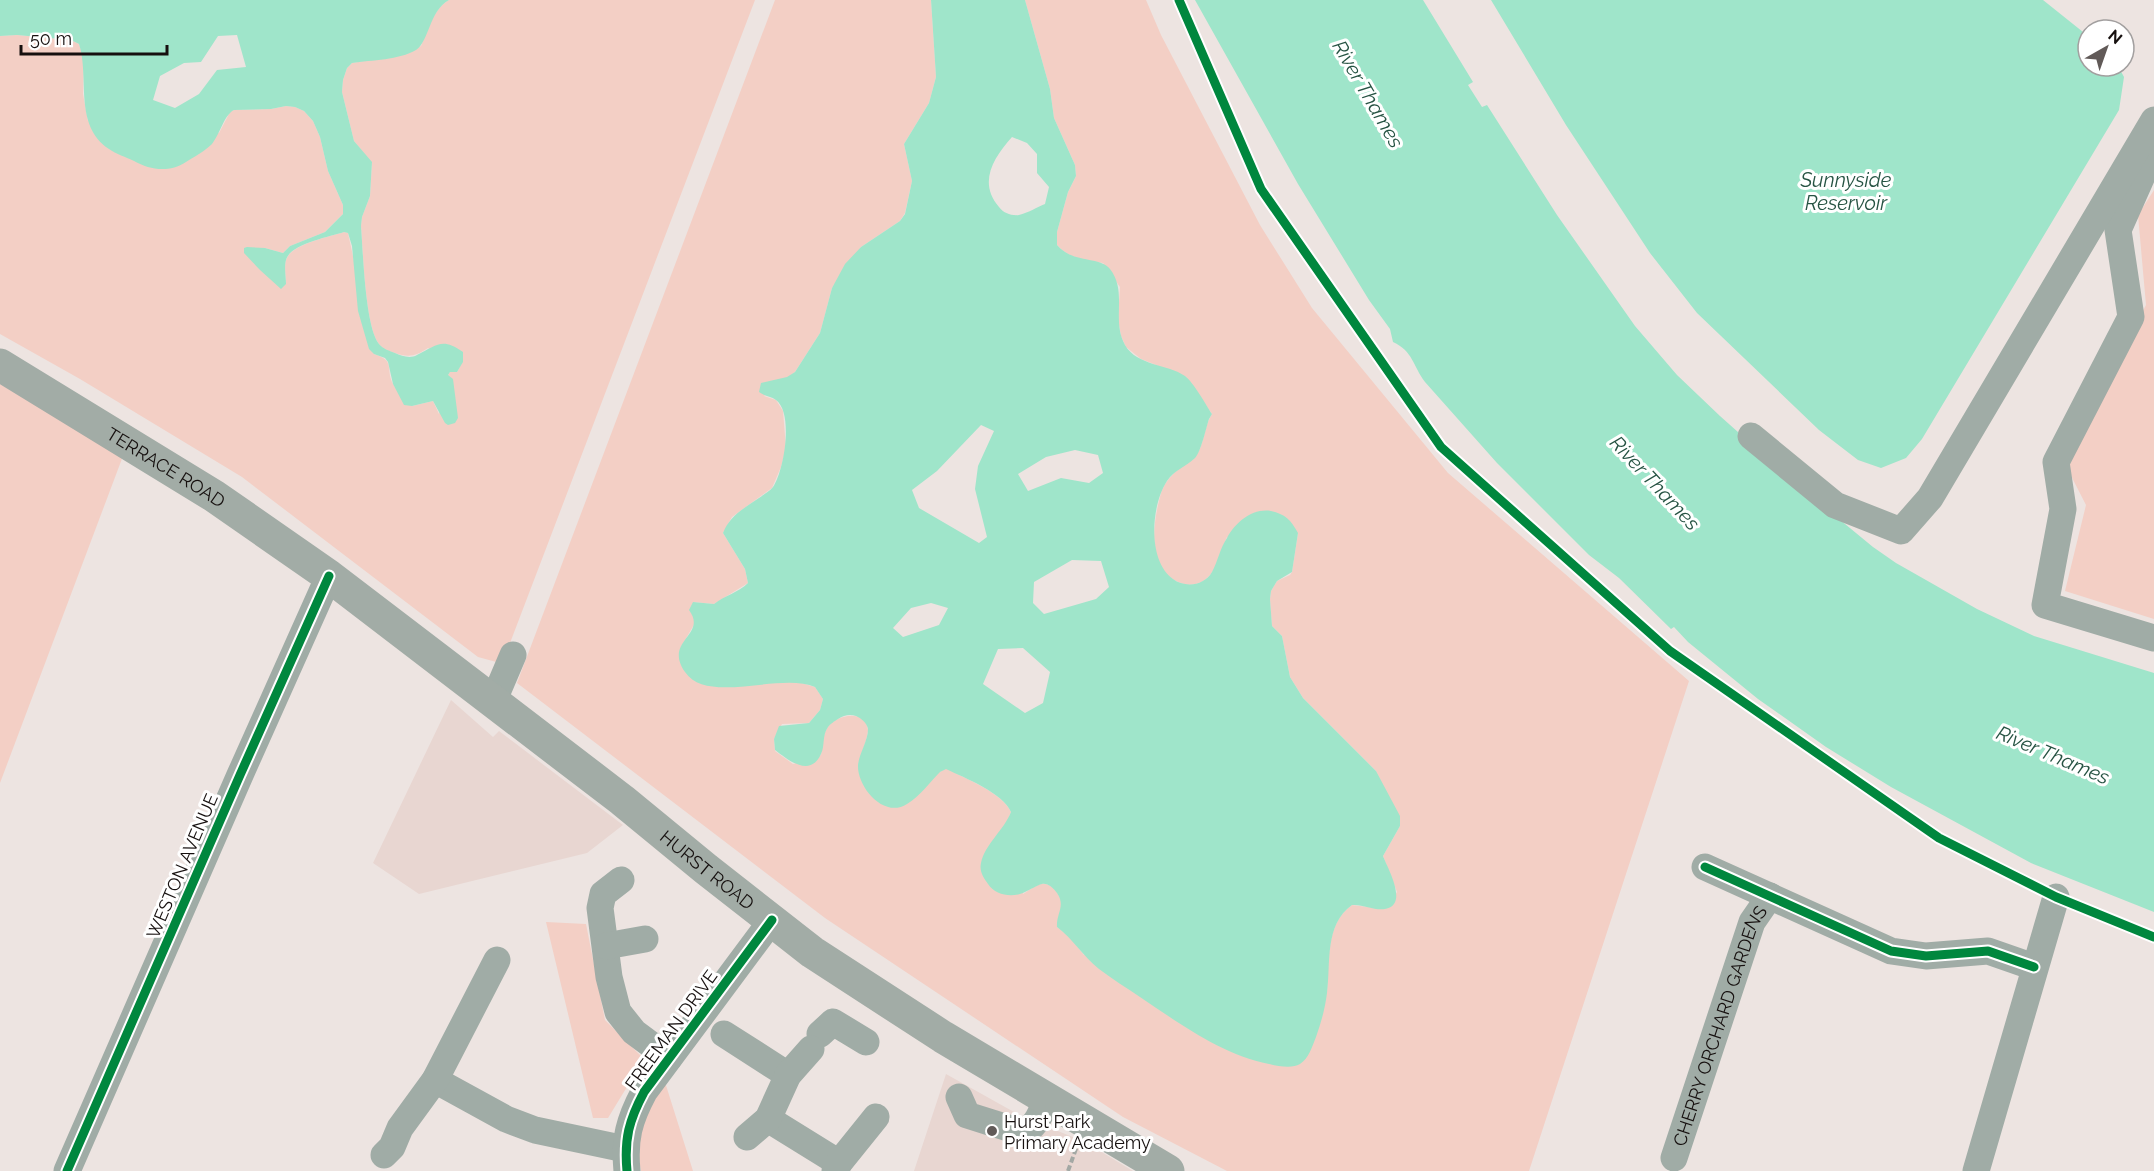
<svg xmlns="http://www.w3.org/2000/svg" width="2154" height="1171" font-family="Raleway,sans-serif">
  <rect width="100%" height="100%" fill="#ede4e1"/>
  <path fill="#e8d6d1" d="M451,700l42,37 6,-6 124,94 -36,28 -168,41 -46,-31z
    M946,1074l75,42 64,26 48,29h-219z"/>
  <path fill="#f3cfc5" d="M449,0h306l-245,643 -10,20 -22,-6 -236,-180 -162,-98 -80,-45v-298l17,-1 54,5 8,4 5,14 -1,36 5,27 131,12 11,-21 4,-2 37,-1 15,-3 9,1 9,4 9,10 7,16 8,34 15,34v9l-18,18 -35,14 -7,7 -18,-5 21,36c0,-7 -2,-17 0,-24 5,-16 43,-23 58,-28l4,1 26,121c22,7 11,14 19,30 4,7 13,15 19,22l21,-5 6,13 9,-39 2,-3h7l6,-11 -35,-13c-12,8 -19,10 -33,5 -6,-2 -13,-4 -16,-9 -14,-17 -16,-94 -18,-118l1,-9 8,-21 2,-33 -18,-22 -12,-49 1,-12 4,-12 5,-5 47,-8 22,-9c7,-16 12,-37 28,-46z
    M775,0h156l5,77 -7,26 -25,41 8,37 -7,32 -5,8 -39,26 -29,41 -12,45 -25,39 -31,24 12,4 7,11 3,37 -5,19 -9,21 -40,29 -9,16 22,36 3,14 -34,21 -21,-2 2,21 -14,24 134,40 8,12 -3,11 -11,13 -27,1 -8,15 1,12 18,13 28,-9c1,-8 2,-20 6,-27 8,-13 39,-20 41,2 0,8 -8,27 -10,36l82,6 6,-4c19,11 56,24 65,44l-3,8 15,74c5,-3 13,-9 18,-10 12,-2 22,14 21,24 -1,7 -5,11 -5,19l13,10 14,18 243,38c2,-30 -2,-69 25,-88l32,4 13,-17 -14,-36 17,-30 -24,-55 -73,-73 -13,-21 -8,-41 -10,-10 -2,-27 1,-8 6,-10 13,-6 2,-3 6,-39 -71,4c-5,11 -9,29 -17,38 -8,9 -18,12 -29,8 -36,-13 -28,-61 -20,-90 4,-12 13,-21 23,-28 3,-2 9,-5 11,-8 9,-10 9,-31 17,-43l-26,-37 -45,-18 -15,-12 -5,-11 -3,-17 2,-32 -17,-24c-17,-3 -34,-4 -46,-18v-13l11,-40 8,-16 -1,-11 -21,-47 -4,-29 -25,-89h121l15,35 99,190 52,83 136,165 241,208 -160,490h-302l-104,-54 -298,-199 -308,-235z
    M2154,190v429l-89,-28 21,-86 -22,-43 82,-157 -8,-90z
    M0,384l123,72 -123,327z
    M546,922l40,2 19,96 39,39 -36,59h-15z
    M664,1079l29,92h-52l-4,-21 9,-46z"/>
  <path fill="#9fe5ca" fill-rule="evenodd" d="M0,0h449c-20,11 -20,42 -33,50 -17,10 -44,10 -64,13l-5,5 -4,12 -1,12 12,49 18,21 -2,34 -8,21 -1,9c2,24 4,101 18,118 4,5 11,7 16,9 7,3 15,6 22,2 20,-10 25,-18 46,-3v10l-6,10h-7l-2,3 5,4 5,39 -3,5 -7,2 -3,-2 -12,-22 -21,5 -8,-1 -11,-21 -5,-22 -3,-4 -11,-4 -5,-5 -11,-38 -6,-65 -4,-13 -4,-1c-15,5 -54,12 -58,28 -2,7 0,17 0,24l-5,5 -21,-19 -16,-17v-5l3,-1 18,1 18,5 7,-7 35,-14 18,-18v-9l-15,-34 -8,-34 -7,-16 -9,-10 -9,-4 -9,-1 -15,3 -37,1c-10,5 -14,24 -22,34 -7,7 -18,13 -26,18 -17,11 -36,8 -52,-1 -8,-4 -18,-7 -25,-12 -36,-24 -19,-71 -30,-105l-8,-4 -54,-5 -17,1zM237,35l9,32 -29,3 -18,24 -24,14 -22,-8 7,-24 24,-13 17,-1 17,-26z
    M931,0h94l25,89 4,29 21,47 1,11 -8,16 -11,40v13c16,19 43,11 53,24 18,23 1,51 15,76 12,21 43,19 60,31 9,7 21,29 27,38l-3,5c-3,9 -8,33 -14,39 -9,9 -21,12 -28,23 -16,24 -20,80 6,98 12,9 31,7 39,-7 6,-11 8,-24 15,-34 8,-15 25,-30 44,-27 14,3 20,9 27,22l-6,39 -15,9 -6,10 -1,8 2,27 10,10 8,41 13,21 73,73 24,45v10l-17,30c5,13 26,49 2,53 -10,2 -22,-5 -33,-4 -28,20 -21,58 -25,88 -2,16 -6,30 -11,44 -4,10 -7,21 -16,27 -8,5 -22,2 -31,0 -47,-9 -90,-41 -129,-67 -13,-9 -28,-18 -41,-28 -16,-13 -26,-30 -42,-42 -1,-13 9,-21 0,-34 -4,-5 -9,-10 -15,-9 -5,1 -12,6 -17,8 -12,6 -29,4 -37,-8 -4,-6 -9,-12 -7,-21 4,-19 23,-33 30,-51 -8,-19 -46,-34 -65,-43l-6,3c-10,10 -21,25 -33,32 -23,15 -50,-17 -49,-39 1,-11 10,-24 10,-36 -1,-6 -7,-11 -12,-13 -6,-2 -12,-1 -18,3 -3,2 -8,5 -10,8 -6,8 -3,19 -7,27 -11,24 -33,6 -46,-4l-1,-11 5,-13 30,-3 11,-13 3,-11 -8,-12c-35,-15 -108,18 -130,-15 -22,-32 23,-36 4,-62l4,-8 21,2c10,-8 25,-12 34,-21l-3,-14 -22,-36c7,-18 23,-26 39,-37 3,-3 8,-5 11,-9 11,-16 21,-74 3,-87 -5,-4 -12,-4 -17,-8l2,-9 26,-6 8,-5 25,-39 12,-45 13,-24 16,-17 39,-26 5,-7 7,-33 -8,-37 25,-41 7,-26zM1012,137l15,6 10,11v19l12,14 -4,17c-8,3 -17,9 -26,11 -7,1 -16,-2 -20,-8 -21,-24 -6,-49 13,-70zM981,425l13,6 -16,35 -3,23 12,48 -8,6 -60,-35 -7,-18 25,-19zM1075,450l23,5 5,18 -14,10 -28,-5 -33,13 -10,-17 28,-17zM1072,560l29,1 8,26 -13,12 -52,15 -11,-11 1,-21zM931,603l17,5 -9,17 -36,12 -10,-9 18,-20zM1023,648l27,24 -7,31 -18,10 -42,-29 15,-35z
    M1195,0h228l50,82 -5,3 14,22 5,-2 70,110 78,111 42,49 43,41 74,66 79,65 23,16 81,46 57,27 120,37v239l-123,-49 -140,-76 -65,-40 -68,-48 -70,-57 -14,-15 -3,2 -52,-51 -30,-23 -92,-92 -72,-81c-12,-16 -12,-31 -32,-40l-3,-13 -21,-29 -71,-116z
    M1491,0h552l45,36v30h30l6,11 -5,33 -197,329 -16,19 -25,10 -23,-8 -39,-30 -122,-117 -47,-60 -84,-128z"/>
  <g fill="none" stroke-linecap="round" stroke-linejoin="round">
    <path stroke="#a3a8a4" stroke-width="4" stroke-dasharray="6 3" stroke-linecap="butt" d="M1068,1171l9,-25"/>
    <g stroke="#a0aca6" stroke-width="27">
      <path d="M2154,149l-36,81 13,87 -75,145 7,47 -18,96 109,33"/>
      <path d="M1751,436l84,69 66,26 29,-33 224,-378"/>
      <path d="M493,702l20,-47"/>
      <path d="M1705,867l186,84 35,5 62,-5 46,16"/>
      <path d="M621,880l-18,14 -3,14 9,69 9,35 16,20 35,26"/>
      <path d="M606,946l39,-7"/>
      <path d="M724,1034l64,41"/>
      <path d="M820,1034l13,-12 33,20"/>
      <path d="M435,1080l71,39 29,11 90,19"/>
      <path d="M959,1097l8,18 57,18c13,-9 18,-19 21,-35"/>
      <path d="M768,1119l71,44"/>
      <path d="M747,1137l21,-18 20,-44 23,-26"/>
      <path d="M384,1155l8,-8 8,-19 35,-48 62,-120"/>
      <path id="s1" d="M1674,1158l78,-236 18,-26"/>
      <path d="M67,1171l173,-396 89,-199"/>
      <path d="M627,1171c-3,-32 2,-51 17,-79l128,-172"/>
      <path d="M835,1171l4,-8 37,-46"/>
      <path d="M1976,1171l80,-274"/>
    </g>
    <path stroke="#a2aca6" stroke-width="33" id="s2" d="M0,365l214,131 115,80 293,224 84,69 106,83 131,85 225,134"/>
    <g stroke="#fff" stroke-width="13">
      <path id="cycleway" d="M1179,0l82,189 180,258 229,204 269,187 117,59 98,40
        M1705,867l186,84 35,5 62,-5 46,16
        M67,1171l173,-396 89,-199
        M627,1171c-3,-32 2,-51 17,-79l128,-172"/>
    </g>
    <use href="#cycleway" stroke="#00873e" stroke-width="9"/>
  </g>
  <circle fill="#615a58" stroke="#fff" stroke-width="2" cx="992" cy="1131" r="6"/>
  <g text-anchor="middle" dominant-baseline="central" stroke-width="6" stroke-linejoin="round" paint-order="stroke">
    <g font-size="18" fill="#16100f" stroke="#fff">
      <text stroke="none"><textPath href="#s2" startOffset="195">TERRACE ROAD</textPath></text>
      <text transform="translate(182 866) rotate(-67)">WESTON AVENUE</text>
      <text stroke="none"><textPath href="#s2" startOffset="870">HURST ROAD</textPath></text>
      <text stroke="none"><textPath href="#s1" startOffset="140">CHERRY ORCHARD GARDENS</textPath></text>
      <text transform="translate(671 1030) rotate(-54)">FREEMAN DRIVE</text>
    </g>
    <g font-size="18" fill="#16100f" stroke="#fff" text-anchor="start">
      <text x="1004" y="1121">Hurst Park<tspan x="1004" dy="21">Primary Academy</tspan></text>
    </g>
    <g font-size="20" font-style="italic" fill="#265343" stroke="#fff">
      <text transform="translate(1368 94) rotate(60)">River Thames</text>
      <text x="1846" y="180">Sunnyside<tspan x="1846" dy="23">Reservoir</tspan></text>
      <text transform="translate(1655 483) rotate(47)">River Thames</text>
      <text transform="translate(2053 755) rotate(23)">River Thames</text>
    </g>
  </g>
  <g transform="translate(2106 48) rotate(40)"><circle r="28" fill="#ffffff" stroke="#a29f9f" stroke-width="1.5"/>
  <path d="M0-4.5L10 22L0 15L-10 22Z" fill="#615a58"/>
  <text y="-9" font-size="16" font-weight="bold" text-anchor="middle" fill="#16100f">N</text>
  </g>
  <path d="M21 45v9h146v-9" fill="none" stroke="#16100f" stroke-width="3"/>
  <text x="30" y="45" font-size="18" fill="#16100f" stroke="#ffffff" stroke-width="4.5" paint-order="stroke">50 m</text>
</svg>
